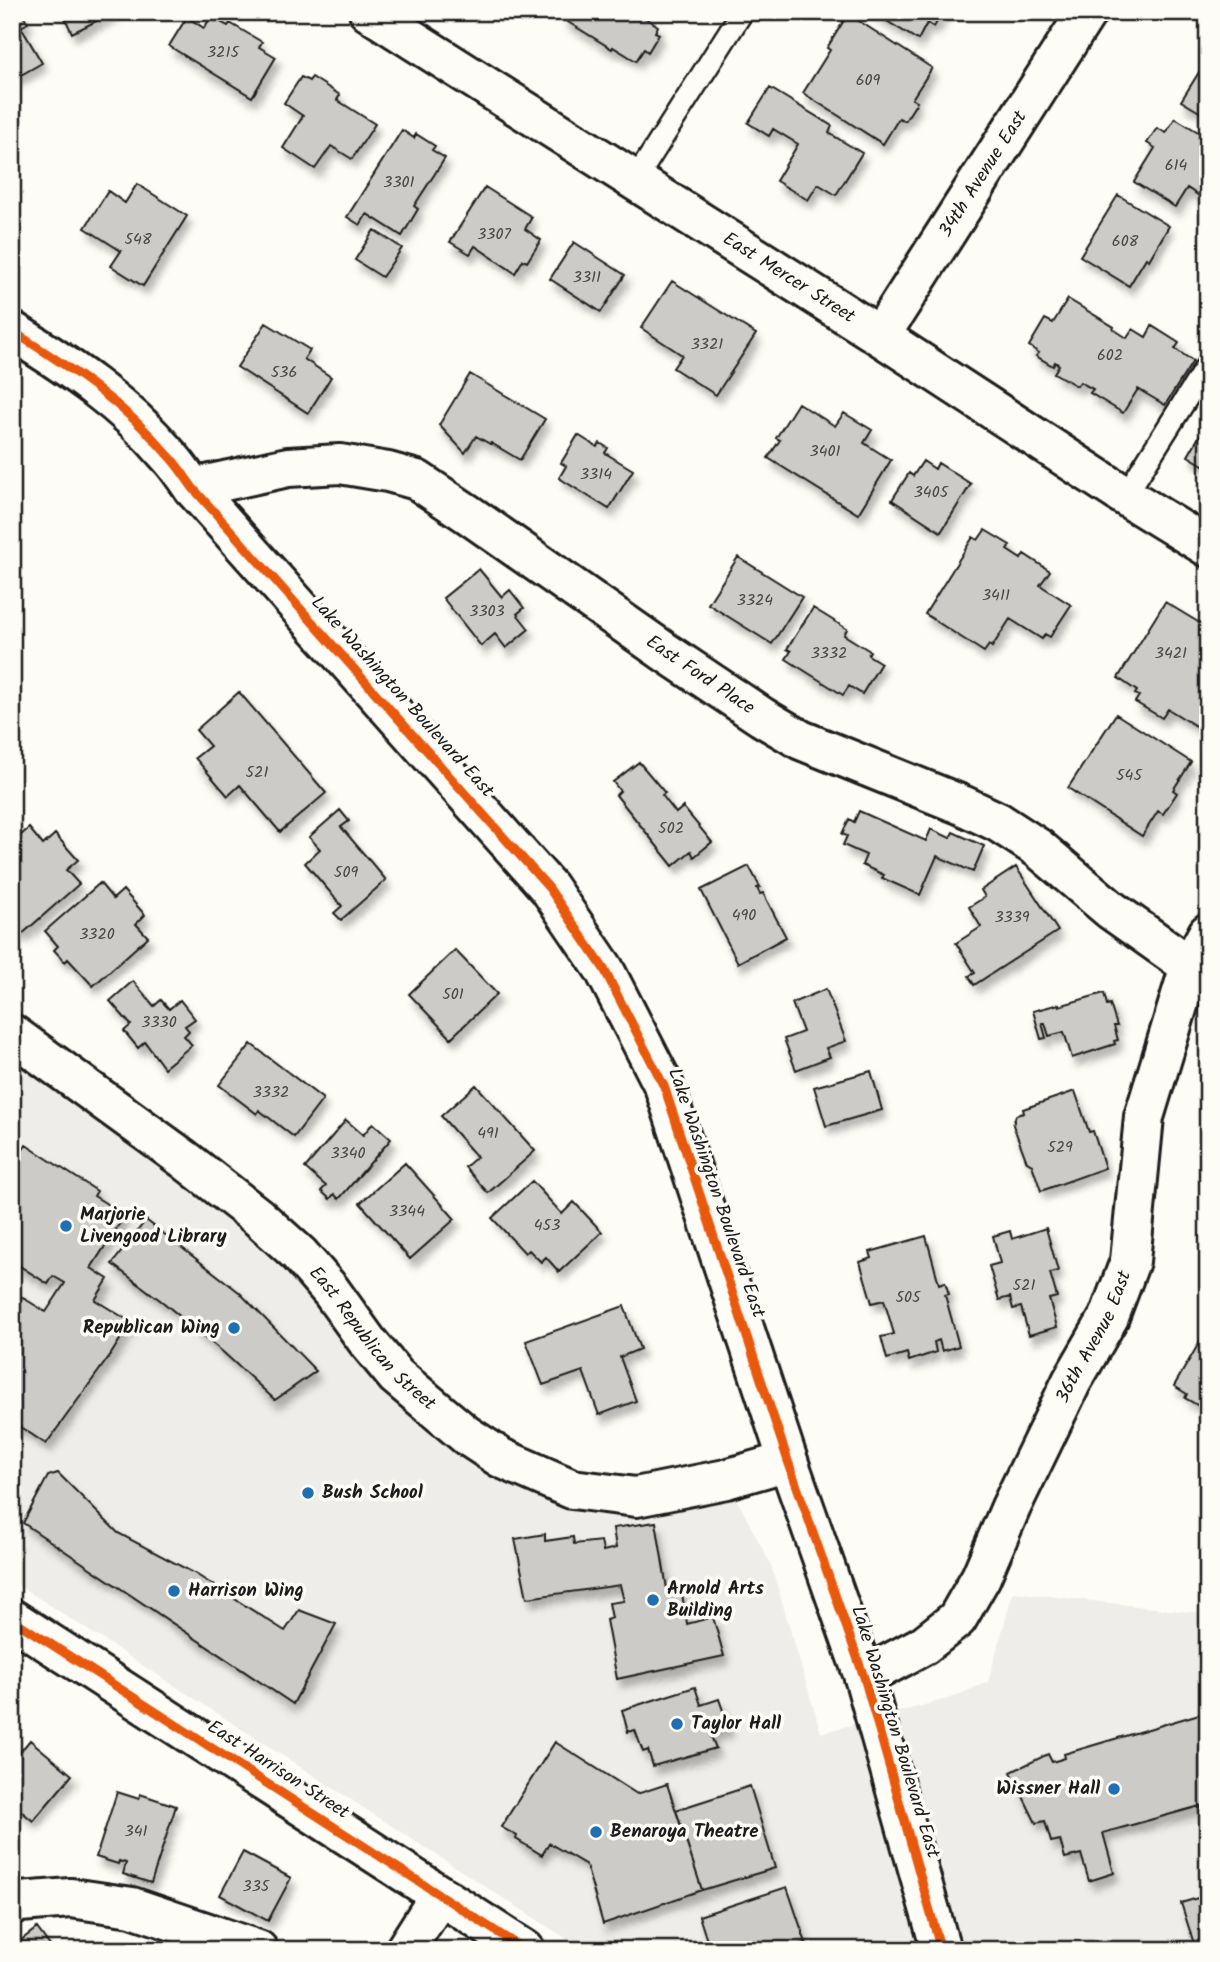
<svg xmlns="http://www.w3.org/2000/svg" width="1220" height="1962" font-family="Kalam,sans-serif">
  <defs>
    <filter id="shadow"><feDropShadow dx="4.5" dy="8" stdDeviation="3.5" flood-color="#0004"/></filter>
  </defs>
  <rect width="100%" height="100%" fill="#fdfcf7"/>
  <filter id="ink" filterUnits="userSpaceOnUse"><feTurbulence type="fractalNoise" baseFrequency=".0143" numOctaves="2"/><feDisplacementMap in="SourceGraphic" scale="14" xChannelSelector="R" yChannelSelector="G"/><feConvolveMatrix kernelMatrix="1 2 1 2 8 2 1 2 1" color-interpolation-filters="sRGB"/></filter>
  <g filter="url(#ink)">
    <path fill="#eeede9" d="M12,1034l172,125 183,182 205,148 154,-10 45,86 50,168 130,-35 37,-16 25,-90 176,20 19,1v337h-624l-572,-369z"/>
    <path fill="#cccbc8" stroke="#1c1c1c" stroke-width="2" filter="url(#shadow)" d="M12,12h9l7,11 -7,4 21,36 -30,17z
      M62,12h53l-43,21z
      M563,12h73l22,14 -3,6 4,2 -11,18 -4,-3 -8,12 -23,-14 -1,2 -49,-30 3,-5z
      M872,12h71l-9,15 -7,-4 -9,17z
      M848,14l84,54 -20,31 5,3 -12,19 -6,-3 -16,26 -80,-51 27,-43 -3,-2z
      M187,17l17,11 7,-11 17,9 2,-3 32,19 -3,5 17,10 -24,40 -83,-51z
      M1208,58v59l-27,-16z
      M301,77l8,4 3,-4 28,18 -3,5 38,24 -23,35 -21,-13 -16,23 -32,-21 20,-32 -19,-13z
      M770,88l62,38 -3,7 33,20 -26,42 -18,-11 -10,16 -32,-19 22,-37 -25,-15 -4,7 -21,-13z
      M1175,118l33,20v56l-4,5 -17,-11 -12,19 -41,-25 21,-34 -8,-5 10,-15 9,5z
      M402,130l12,8 2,-4 19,12 -3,4 13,8 -31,48 4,3 -16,27 -35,-22 -7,11 -13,-8z
      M137,184l50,32 -44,70 -32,-20 10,-15 -36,-23 23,-37 17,12z
      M485,187l47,30 -7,12 16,11 -14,22 -4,-2 -8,13 -40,-27 -5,8 -20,-12z
      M1118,195l51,31 -20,34 -3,-2 -17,28 -49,-30z
      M374,230l28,18 -20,29 -27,-17z
      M574,242l51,33 -24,37 -51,-33z
      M672,281l84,53 -40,61 -43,-27 9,-13 -41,-27z
      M1068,299l46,28 -1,2 14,9 6,-9 13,8 6,-11 27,17 -4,6 18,12 -28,44 -27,-16 -15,24 -33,-20 3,-4 -13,-7 -3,4 -23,-13 5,-8 -4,-3 -2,4 -17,-10 3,-3 -10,-7 16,-27 8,4z
      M266,323l44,27 -6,9 27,18 -23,36 -71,-46z
      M470,374l75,45 -25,41 -29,-17 -1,1 -14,-8 -11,17 -26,-28z
      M798,403l37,23 9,-13 28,17 -8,13 27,17 -33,54 -90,-56 12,-18 -4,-2z
      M578,435l19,12 3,-4 8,5 -3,5 28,17 -24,39 -50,-31 7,-12 -5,-3z
      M1200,435l8,5v28l-20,-12z
      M923,461l12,8 3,-6 33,21 -30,48 -49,-32 17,-27 4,3z
      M985,530l25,15 -3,5 14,9 3,-5 26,17 -10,14 31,20 -21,32 -5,-3 -3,5 -32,-20 -18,28 -3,-2 -5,7 -59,-38 48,-77 5,3z
      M738,557l64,40 -30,47 -64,-40z
      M479,569l23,28 8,-7 14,18 -7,6 12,15 -23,19 -11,-14 -14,12 -38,-48z
      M1165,602l43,26v86l-9,14 -31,-19 -6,9 -27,-16 4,-6 -4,-2 2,-3 -19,-13z
      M813,608l34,21 -3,6 26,16 -2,4 13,8 -19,31 -13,-8 -6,9 -57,-36 5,-8 -4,-2z
      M239,692l87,101 -46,39 -40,-47 -12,11 -33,-38 15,-12 -14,-16z
      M1116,714l75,48 -18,28 4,3 -14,21 -5,-3 -16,25 -74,-48z
      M639,762l26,31 -3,2 14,18 7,-6 29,35 -18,15 -3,-6 -18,15 -57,-71 4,-4 -7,-9z
      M340,810l9,11 -8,6 45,53 -45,40 -7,-7 8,-7 -37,-43 15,-14 -11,-12z
      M859,811l67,30 5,-12 19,9 3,-6 31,14 -11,26 -36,-16 -17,39 -38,-17 2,-3 -22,-10 4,-10 -23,-10 4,-9 -5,-2 7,-15 5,3z
      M29,828l14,17 12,-11 23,26 -12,10 13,14 -58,51 -9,-10v-82z
      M749,866l11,21 -3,1 3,6 3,-1 23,44 -48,26 -37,-73z
      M1016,867l42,64 -84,54 -5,-9 6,-3 -19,-30 25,-16 -12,-20 16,-10 -4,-7z
      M100,883l13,16 10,-9 22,25 -9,9 12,13 -55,49 -25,-27 -3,3 -11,-12 4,-4 -13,-15z
      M455,950l42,44 -46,44 -42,-44z
      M133,981l21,25 7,-6 8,9 11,-9 15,19 -10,7 4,5 -5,5 8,9 -28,23 -19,-26 -7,6 -14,-17 7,-6 -21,-24z
      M826,989l20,52 -20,7 4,9 -34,13 -12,-31 19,-7 -11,-29z
      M1104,993l3,12 3,-1 7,22h-3l4,14 -4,1 1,3 -43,14 -8,-26 -15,4 -4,-13h-3l4,15 -5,1 -8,-28 26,-7v2z
      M251,1044l72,55 -29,38 -35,-27 -2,4 -38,-29z
      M871,1071l11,39 -56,16 -12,-39z
      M476,1085l59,66 -47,42 -23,-26 12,-10 -36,-41z
      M1075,1091l14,41 4,-1 12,37 -64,23 -9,-26 -5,-3 -14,-37 3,-10 8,-2 -1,-4z
      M346,1120l17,15 10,-12 18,16 -52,60 -5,-5 -4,5 -9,-8 5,-5 -21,-18z
      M26,1145l71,46 -3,5 31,19 -34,53 17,11 -13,21 36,22 -20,32 -65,90 -30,-20 -4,6v-139l34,21 19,-29 -12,-7 -5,8 -36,-23v-115l10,5z
      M405,1163l50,56 -45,40 -50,-56z
      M532,1181l30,33 12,-12 28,30 -43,40 -13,-15 -5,5 -12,-12 -4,3 -33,-35z
      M146,1220l93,72 77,79 -41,29 -51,-47 -60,-50 -52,-39z
      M1046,1228l12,43 -8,2 7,24 -8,2 8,28 -28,8 -8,-28 -8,2 -3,-12 -11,3 -10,-34 11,-3 -7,-27 17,-5 2,8z
      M926,1236l13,48 6,-2 4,12 -4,1 14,51 -17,5 -3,-11 -5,2 2,10 -27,9 -2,-8 -20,6 -6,-22 13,-3 -10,-34 -12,3 -12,-41 12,-4 -2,-6z
      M624,1306l16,43 -20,8 16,44 -37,14 -16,-44 -40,14 -17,-44z
      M1202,1338l6,3v70l-23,-13 2,-4 -13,-8z
      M58,1473l60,60 76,40 91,58 14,-21 37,14 -43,80 -270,-181 25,-47z
      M656,1522l11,67 14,-1 6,36 26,-7 11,39 -107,23 -11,-59 6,-2 -3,-15 15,-2 -4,-16 -93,13 -12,-59 30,-5v7l28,-4 1,7 27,-3 2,10 13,-3 -3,-20z
      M695,1687l6,18 18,-6 10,29 -19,6 6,14 -63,18 -5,-16 -5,2 -8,-22 -7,2 -6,-22z
      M1208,1688v145l-8,-27 -97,27 11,40 -25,8 -8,-27 -16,4 -5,-18 -9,2 -6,-21 -9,2 -25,-51 37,-18 4,8 13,-4 -1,-4 142,-42 -2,-23z
      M30,1740l42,35 -39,46 -19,-16 -2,2v-53l4,3z
      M555,1742l82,52 30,-10 35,106 -99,34 -17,-59 -37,-22 -7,12 -26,-16 1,-3 -16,-9z
      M750,1786l25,82 -73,22 -26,-80z
      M117,1792l22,7 1,-5 36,12 -25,77 -28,-9 3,-11 -7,-2 -1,3 -22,-7z
      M243,1852l48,26 -23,43 -48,-26z
      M787,1887l19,56 -10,3 1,4h-87l-11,-34z
      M1208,1895v55h-12l-15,-47z
      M37,1928l16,22h-41v-3z"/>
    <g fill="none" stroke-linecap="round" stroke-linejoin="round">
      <g stroke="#1c1c1c" stroke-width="26">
        <path id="service" d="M634,182l108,-170
          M1125,496l83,-132"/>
      </g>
      <g stroke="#1c1c1c" stroke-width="44">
        <g id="minor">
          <path id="s1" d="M369,12l511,324 245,160 83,51"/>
          <path id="s2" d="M880,336l207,-324"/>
          <path id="s3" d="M193,488l95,-21 52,-3 48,8 29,8 51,34 197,138 97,65 39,23 161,65 36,17 40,26 73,62 79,56"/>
          <path id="s4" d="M12,1034l172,125 74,58 41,37 32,37 36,50 29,35 70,59 35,23 71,31 64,8 90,-18 62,-18"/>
          <path d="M12,1619l513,331"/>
          <path id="s5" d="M864,1677l60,-32 33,-26 24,-42 30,-70 61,-126 37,-64 21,-56 14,-144 46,-151 18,-33"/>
          <path d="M12,1905l8,-3 51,-4 61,9 126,43"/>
          <path d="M405,1950l35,-55"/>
        </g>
      </g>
      <g stroke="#1c1c1c" stroke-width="44">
        <path id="secondary" d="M12,331c56,35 112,72 155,123 10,10 18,23 26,34l356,400 55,81 60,117 124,375 76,216 77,273"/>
      </g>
      <use href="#service" stroke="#fdfcf7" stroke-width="21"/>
      <use href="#minor" stroke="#fdfcf7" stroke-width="38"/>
      <use href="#secondary" stroke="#fdfcf7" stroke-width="38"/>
      <g stroke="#fdfcf7" stroke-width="13">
        <path id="cycleway" d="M12,331c56,35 112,72 155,123 10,10 18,23 26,34l356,400 55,81 60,117 124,375 76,216 77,273
          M12,1619l513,331"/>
      </g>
      <use href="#cycleway" stroke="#e8590c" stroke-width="9"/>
    </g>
  </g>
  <g fill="#1f6fb2" stroke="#fdfcf7" stroke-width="2.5">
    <circle cx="66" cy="1226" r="7"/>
    <circle cx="234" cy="1328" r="7"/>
    <circle cx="308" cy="1493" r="7"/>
    <circle cx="174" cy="1591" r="7"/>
    <circle cx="653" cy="1600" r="7"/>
    <circle cx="677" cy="1724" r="7"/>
    <circle cx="1114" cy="1789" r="7"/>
    <circle cx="596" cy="1832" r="7"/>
  </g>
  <g text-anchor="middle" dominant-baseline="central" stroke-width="7" stroke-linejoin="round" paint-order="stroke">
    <g font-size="16" fill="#484847">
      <text x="223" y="52">3215</text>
      <text x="868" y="80">609</text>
      <text x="1176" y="165">614</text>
      <text x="399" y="182">3301</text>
      <text x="494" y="234">3307</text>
      <text x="138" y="239">548</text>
      <text x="1125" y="241">608</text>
      <text x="587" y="277">3311</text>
      <text x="707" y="344">3321</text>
      <text x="1110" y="355">602</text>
      <text x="284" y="372">536</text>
      <text x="825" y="451">3401</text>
      <text x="596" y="474">3314</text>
      <text x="931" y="492">3405</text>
      <text x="996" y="595">3411</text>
      <text x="755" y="600">3324</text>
      <text x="487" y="611">3303</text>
      <text x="829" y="653">3332</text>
      <text x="1171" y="653">3421</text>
      <text x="257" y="772">521</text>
      <text x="1129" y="775">545</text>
      <text x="671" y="828">502</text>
      <text x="346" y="872">509</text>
      <text x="744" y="915">490</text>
      <text x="1012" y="917">3339</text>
      <text x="97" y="934">3320</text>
      <text x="453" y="994">501</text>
      <text x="159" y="1022">3330</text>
      <text x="271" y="1092">3332</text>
      <text x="488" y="1133">491</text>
      <text x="1060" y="1147">529</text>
      <text x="348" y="1153">3340</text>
      <text x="407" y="1211">3344</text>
      <text x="547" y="1225">453</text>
      <text x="1024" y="1285">521</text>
      <text x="908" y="1297">505</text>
      <text x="136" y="1831">341</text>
      <text x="256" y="1886">335</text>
    </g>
    <g font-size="19" fill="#1c1c1c" stroke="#fdfcf7">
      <text stroke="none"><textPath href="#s2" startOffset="192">34th Avenue East</textPath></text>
      <text stroke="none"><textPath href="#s1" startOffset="497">East Mercer Street</textPath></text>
      <text stroke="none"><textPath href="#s3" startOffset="572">East Ford Place</textPath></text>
      <text transform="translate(402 697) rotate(48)">Lake Washington Boulevard East</text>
      <text transform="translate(716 1193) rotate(71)">Lake Washington Boulevard East</text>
      <text stroke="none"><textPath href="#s5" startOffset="424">36th Avenue East</textPath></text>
      <text stroke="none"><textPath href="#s4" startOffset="474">East Republican Street</textPath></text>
      <text transform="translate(895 1732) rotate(73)">Lake Washington Boulevard East</text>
      <text transform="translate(278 1770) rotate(33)">East Harrison Street</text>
    </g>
    <g font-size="19" font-weight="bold" fill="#1c1c1c" stroke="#fdfcf7" text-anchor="start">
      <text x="80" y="1215">Marjorie<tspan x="80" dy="22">Livengood Library</tspan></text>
      <text x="220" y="1328" text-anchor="end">Republican Wing</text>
      <text x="322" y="1493">Bush School</text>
      <text x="667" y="1589">Arnold Arts<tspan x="667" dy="22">Building</tspan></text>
      <text x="188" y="1591">Harrison Wing</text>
      <text x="691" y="1724">Taylor Hall</text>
      <text x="1100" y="1789" text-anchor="end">Wissner Hall</text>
      <text x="610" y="1832">Benaroya Theatre</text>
    </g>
  </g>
  <rect width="1220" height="1962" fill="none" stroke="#fdfcf7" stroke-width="42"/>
  <rect x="21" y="21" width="1178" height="1920" fill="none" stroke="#1c1c1c" stroke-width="2.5" filter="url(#ink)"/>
</svg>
